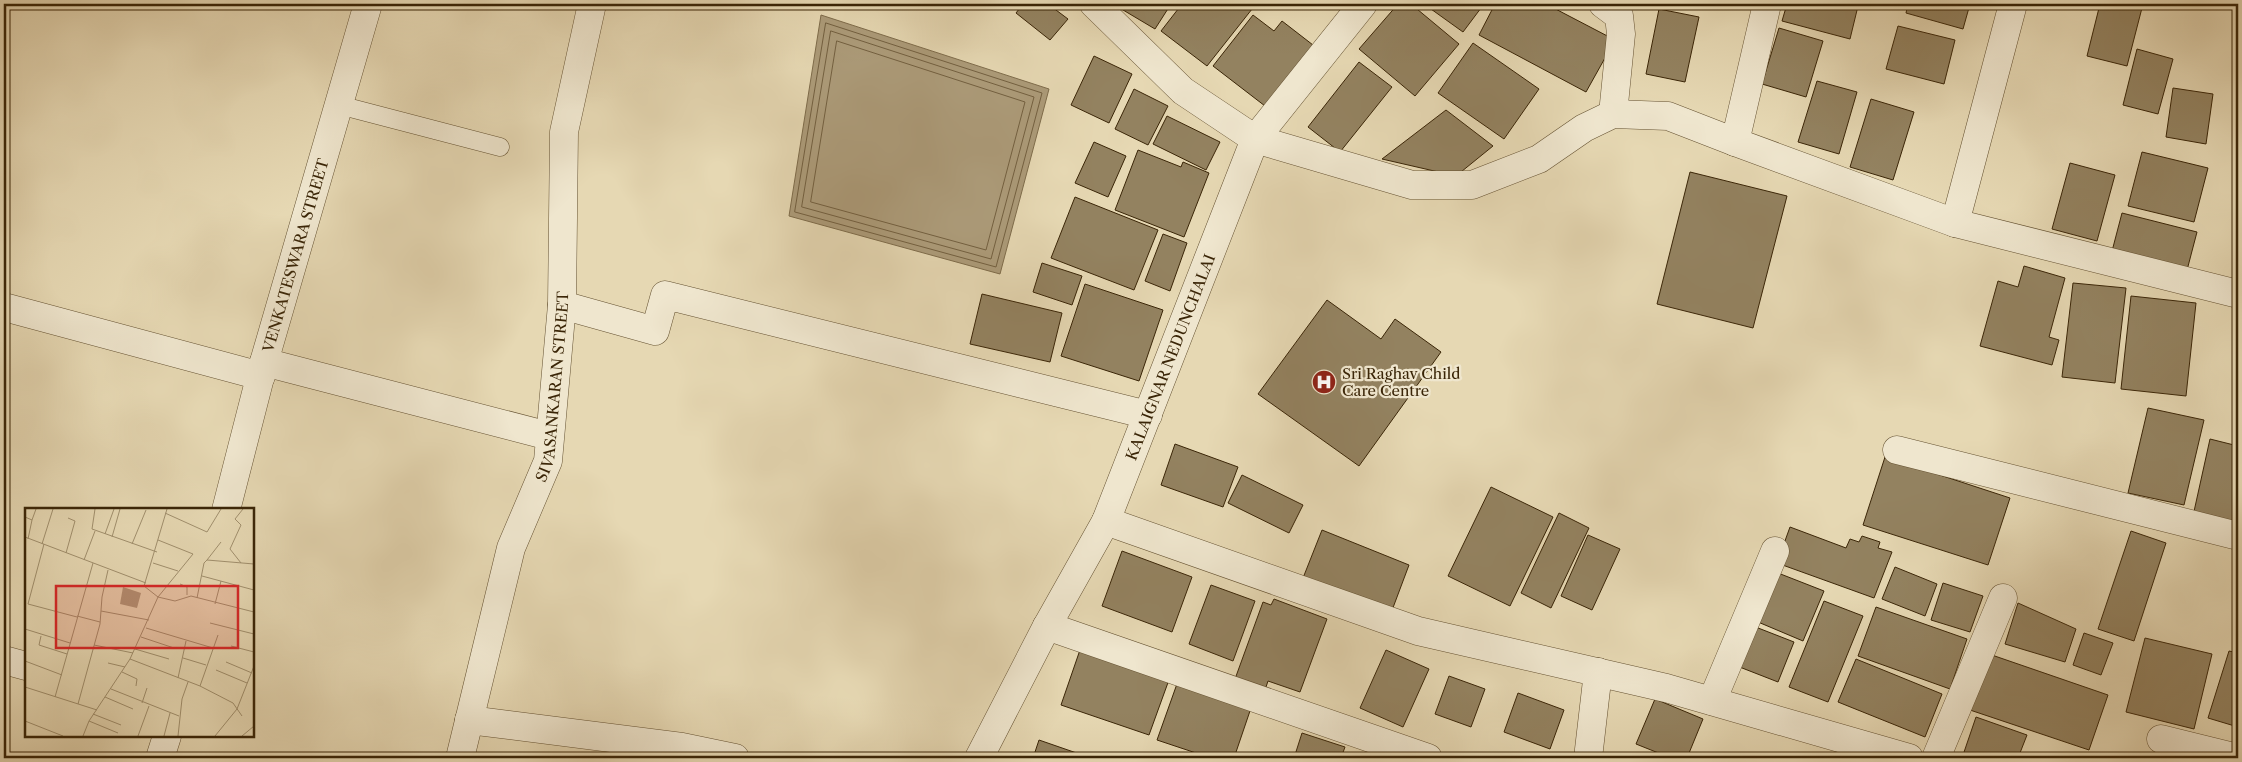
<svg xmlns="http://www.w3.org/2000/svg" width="2242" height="762" font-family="'Libre Caslon Text',serif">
  <rect width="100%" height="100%" fill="#e6d8b3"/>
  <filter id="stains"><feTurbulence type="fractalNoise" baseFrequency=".004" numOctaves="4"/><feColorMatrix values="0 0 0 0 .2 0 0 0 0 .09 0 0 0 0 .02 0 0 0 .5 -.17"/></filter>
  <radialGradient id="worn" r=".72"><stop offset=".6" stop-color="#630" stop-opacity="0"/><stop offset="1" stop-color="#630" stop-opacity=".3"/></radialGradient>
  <path fill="#ac9b79" stroke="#7e6c4b" d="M821,15l228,74 -49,185 -211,-58z"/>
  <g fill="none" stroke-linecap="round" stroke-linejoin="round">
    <path stroke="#736040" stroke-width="1" d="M826,23l216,70 -46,174 -201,-55z
      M831,31l203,66 -43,162 -189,-52z
      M837,41l188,61 -39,148 -175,-48z"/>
  </g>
  <path fill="#938260" stroke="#3a2507" d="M1023,4h25l20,15 -18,21 -34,-27z
    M1113,4h58l-16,25z
    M1182,4h74l-49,62 -46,-35z
    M1318,4h34l-2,8z
    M1398,4h13l48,40 -44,52 -56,-47z
    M1424,4h60l-21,28z
    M1495,4h51l69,36 -29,52 -107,-57z
    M1787,4h62l9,2 -8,33 -68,-18z
    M1908,4h62l-7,25 -57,-16z
    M2100,4h43l-16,62 -40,-10z
    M1659,9l40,8 -14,65 -39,-8z
    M1253,15l21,16 8,-10 31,24 -48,61 -52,-40z
    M1898,26l57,14 -11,44 -58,-15z
    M1779,28l44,13 -17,56 -44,-13z
    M1473,43l66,46 -35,50 -66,-46z
    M2137,49l36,10 -15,55 -35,-9z
    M1094,56l38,18 -23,49 -38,-18z
    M1359,62l33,25 -52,65 -32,-25z
    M1817,81l40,11 -18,62 -41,-12z
    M2173,88l40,6 -7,50 -40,-7z
    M1134,89l34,17 -20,39 -33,-16z
    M1871,99l43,13 -21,68 -43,-13z
    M1446,110l47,36 -37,30 -74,-17z
    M1167,116l53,26 -14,28 -53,-26z
    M1094,142l32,14 -18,41 -33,-14z
    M1138,150l43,17 2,-5 26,11 -25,64 -69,-27z
    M2142,152l66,16 -14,54 -66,-16z
    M2070,163l45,12 -18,66 -45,-12z
    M1690,172l97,24 -34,132 -96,-24z
    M1075,197l83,33 -24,60 -83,-32z
    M2122,213l75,19 -11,42 -75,-19z
    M1163,234l24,9 -17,48 -25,-10z
    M1042,263l40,13 -10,29 -39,-13z
    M2024,266l41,12 -16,59 10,3 -7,25 -72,-19 18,-65 20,6z
    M2073,283l53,5 -11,95 -53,-6z
    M1085,284l78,26 -24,71 -78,-25z
    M982,294l80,19 -12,49 -80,-18z
    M2131,296l65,7 -10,93 -65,-7z
    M1327,300l54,39 14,-20 46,33 -82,114 -101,-72z
    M2148,408l56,12 -20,85 -56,-12z
    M2210,439l28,7v70l-2,10 -43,-10z
    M1175,444l63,23 -15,40 -62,-22z
    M1885,457l125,41 -22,67 -125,-40z
    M1242,475l61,30 -14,28 -61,-30z
    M1491,487l62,30 -43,89 -62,-30z
    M1559,513l30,15 -38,80 -30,-15z
    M1790,527l56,21 4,-9 9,3 3,-6 18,6 -2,6 14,4 -18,46 -97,-35z
    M1322,530l87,35 -18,48 -88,-35z
    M2131,531l35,12 -32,98 -36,-12z
    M1588,535l32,14 -28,61 -31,-14z
    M1122,551l70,26 -20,55 -70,-26z
    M1895,567l42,17 -12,32 -43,-17z
    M1778,573l46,18 -21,50 -45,-19z
    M1943,583l40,13 -13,36 -39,-12z
    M1211,585l44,16 -22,60 -44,-17z
    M1274,599l53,20 -27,73 -32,-11 -3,9 -30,-11 28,-77 8,3z
    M1824,601l39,15 -35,86 -39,-15z
    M2018,603l58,26 -11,33 -60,-18z
    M1876,607l91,32 -17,50 -92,-33z
    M1753,626l41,16 -16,40 -41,-16z
    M2084,633l29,10 -12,32 -28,-10z
    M2145,638l67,16 -18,75 -68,-17z
    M1081,647l89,30 -21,58 -88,-30z
    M1386,650l43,19 -26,58 -43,-19z
    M2229,651l9,2v74l-30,-9z
    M1986,653l122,42 -19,55 -122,-41z
    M1856,659l86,35 -17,43 -87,-35z
    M1449,676l36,13 -14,38 -36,-13z
    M1178,681l74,24 -18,53h-23l-54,-18z
    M1518,693l46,17 -14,39 -46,-17z
    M1655,699l48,20 -16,39h-16l-35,-14z
    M1976,717l51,18 -9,23h-56z
    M1302,733l43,14 -4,11h-47z
    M1039,740l52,18h-58z
    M2162,753l18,5h-20z"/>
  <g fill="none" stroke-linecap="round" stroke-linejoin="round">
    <g stroke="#655232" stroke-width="19">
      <path id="service" d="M339,105l161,42"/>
    </g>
    <g stroke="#655232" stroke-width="29">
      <g id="minor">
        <path d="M1363,4l-108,135 157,46h60l67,-26 45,-31 29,-14 55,2 67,26 220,81 283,71"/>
        <path d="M1603,4l16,12 2,18 -8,80"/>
        <path d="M1735,142l32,-138"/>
        <path d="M1955,223l58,-219"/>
        <path d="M562,305l93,26 10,-36 483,120"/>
        <path d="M4,307l257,69"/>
        <path d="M264,362l285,74"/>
        <path d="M1897,450l341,86"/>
        <path id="s1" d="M226,510l38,-148 104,-358"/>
        <path d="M1106,521l312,110 248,57 243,70"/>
        <path d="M1047,626l381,132"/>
        <path d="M4,660l22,6"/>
        <path d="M1712,701l63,-150"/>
        <path d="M469,720l213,27 53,11"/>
        <path d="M2161,739l77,19"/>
        <path d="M160,758l7,-22"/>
        <path id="s2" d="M460,758l51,-210 37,-87 14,-156 2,-173 28,-128"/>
        <path id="s3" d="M979,758l68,-132 59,-105 149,-382 -72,-48 -89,-87"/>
        <path d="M1588,758l10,-86"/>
        <path d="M1936,758l67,-160"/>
      </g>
    </g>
    <use href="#service" stroke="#efe6ce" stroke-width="18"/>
    <use href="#minor" stroke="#efe6ce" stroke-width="28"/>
  </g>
  <defs>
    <g id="hospital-disc" transform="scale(1.25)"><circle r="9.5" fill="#8f2418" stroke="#efe6ce"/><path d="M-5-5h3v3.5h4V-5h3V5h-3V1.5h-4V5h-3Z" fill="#fff"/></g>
  </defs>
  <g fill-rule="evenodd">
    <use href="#hospital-disc" x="1324" y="382"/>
  </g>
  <g text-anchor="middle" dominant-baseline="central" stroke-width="4.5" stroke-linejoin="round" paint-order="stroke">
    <g font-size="15" fill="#3a2507" stroke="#efe6ce">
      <text stroke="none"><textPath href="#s1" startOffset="264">VENKATESWARA STREET</textPath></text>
      <text stroke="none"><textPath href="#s3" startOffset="445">KALAIGNAR NEDUNCHALAI</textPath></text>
      <text stroke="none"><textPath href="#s2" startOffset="385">SIVASANKARAN STREET</textPath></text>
    </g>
    <g font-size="15" fill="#3a2507" stroke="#efe6ce" text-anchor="start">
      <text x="1342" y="373">Sri Raghav Child<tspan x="1342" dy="17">Care Centre</tspan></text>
    </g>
  </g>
  <g transform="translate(25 508)">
    <rect width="229" height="229" fill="#e6d8b3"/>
    <path d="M98,79l18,6 -4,15 -17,-4z" fill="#ac9b79"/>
    <path fill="none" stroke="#a1906e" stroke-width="1" d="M70,1l-3,20 65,23M140,5l42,19 14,-23M0,9l7,3 4,-11M80,26l9,-25M0,29l121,46M87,29l8,-28M3,31l4,-19M133,32l35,14 -35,43 17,4 16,-5 63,16M17,36l11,-35M19,36l-16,60 49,13M107,36l14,-34M41,45l9,-32 -7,-3M59,52l11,-29M182,52l14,-18M128,55l25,8M216,55l-11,-14 11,-24 -6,-6 8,-10M177,68l52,14M155,76l7,3v8M172,90l7,-35 3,-3 47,4M190,96l6,-23M76,103l48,9M52,108l23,6M185,115l44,11M121,120l67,20M0,121l45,14M16,128l-2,9 28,9M116,129l33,11M69,137l39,8M206,138l23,6M110,141l34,10M158,150l23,7M105,151l70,27 33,17 9,13M0,153l37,14M201,154l26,11M83,155l17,4M191,162l31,13M97,164l15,7 -1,7M153,170l8,-37M175,178l18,-51M0,179l72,23M86,181l68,27M30,189l38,-134M80,189l28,12M117,195l5,-15M53,196l22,-80 2,-27 6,-27M68,206l28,11M0,213l38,15M64,213l29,12M58,228l6,-15 41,-62 28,-62 -14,-11 23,-77M113,228l11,-30M139,228l6,-23M153,228l4,-37 6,-17M190,228l22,-27 17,-43M217,228l12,-10"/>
    <path fill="#d62828" fill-opacity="0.15" stroke="#d62828" stroke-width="2.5" d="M31,78h182v62h-182z"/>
    <rect width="229" height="229" fill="none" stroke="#3a2507" stroke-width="2.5"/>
  </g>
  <rect width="2242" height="762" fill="none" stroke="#e6d8b3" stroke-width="20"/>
  <rect x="5" y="5" width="2232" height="752" fill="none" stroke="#3a2507" stroke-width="2.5"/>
  <rect x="10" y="10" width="2222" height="742" fill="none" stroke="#3a2507"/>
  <rect width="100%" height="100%" filter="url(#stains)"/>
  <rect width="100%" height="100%" fill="url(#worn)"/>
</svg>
